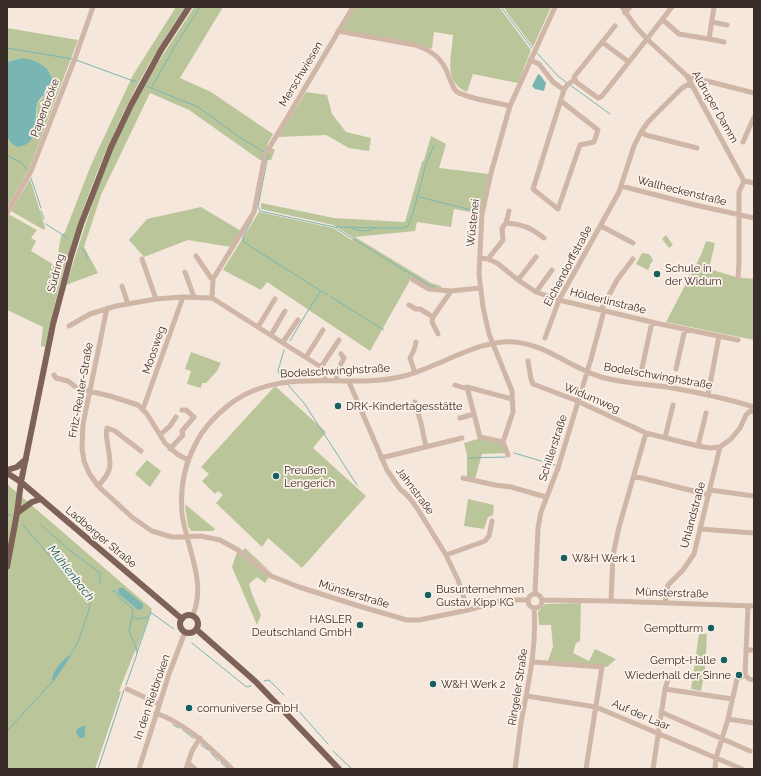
<svg xmlns="http://www.w3.org/2000/svg" width="761" height="776" font-family="Raleway,sans-serif">
  <rect width="100%" height="100%" fill="#f5e7dc"/>
  <path fill="#bac69a" d="M176,7h9c-70,101 -115,220 -140,340l-4,-1 2,-19 -36,-17v-94l1,-2 29,16 -6,8 5,3 -5,10 25,15 5,-30 4,-4 26,-67 42,-90z
    M194,7h29l-43,71 31,14 62,42 -6,11 8,5 -4,10h-11l-71,-50 -39,-17 -49,102 -17,52 14,26 -32,12 30,-93 17,-44 33,-67z
    M355,7h144l32,43 -13,33 -45,-9 -6,18c-25,-10 -15,-36 -14,-57l-19,-3 -2,17 -15,-5 -76,-14z
    M504,7h47l-18,40 -27,-36z
    M7,28l71,12 -49,129 -22,39v-70l5,6 25,-21c-2,-25 2,-20 17,-38l-5,-14 -28,-13 -14,4z
    M306,92l21,3 5,19 14,18 25,6 -2,13 -20,-3 -23,-13 -48,2z
    M431,136l15,8 -7,24 50,6 -9,40 -26,-5 -3,18 -34,-5 -2,9 -60,6 76,46 10,3v2l-11,-1 -19,-11 -2,6 -39,69 -103,-69 -6,8 -38,-20 36,-58 74,16 19,12 2,-2 -21,-13 -72,-16v-6l73,15 71,4 17,-60 2,-2z
    M30,179l15,48 -1,3 -33,-19z
    M201,207l40,24 -10,16 -43,-7 -44,17 -15,-17 18,-21z
    M666,235l7,10 -4,3 -7,-9z
    M706,241l9,2 -6,26 27,8 18,2v61l-88,-18 35,-67z
    M642,253c7,1 8,0 11,8l-3,3v2l-2,4 -12,-6z
    M191,352l30,11 -4,8 -11,12h-4l-1,5 -14,-4 4,-13 -6,-2z
    M275,386l51,46 -13,16 53,48 -64,72 -34,-30 -6,9 -46,-44 7,-8 -5,-4 -3,3 -13,-13 7,-7 -8,-7z
    M481,438l21,5 4,10 -24,1 -7,25 -8,-2v-22l-3,-12z
    M147,460l14,11 -11,16 -15,-13z
    M7,484l145,125 -16,43 -1,-1 -16,40 2,1 -26,77h-88z
    M468,499l26,6 -1,10 -5,2 -4,12 -20,-3z
    M185,505h1l29,24 -2,2h-22l-3,-5z
    M245,548l26,24 -29,-21z
    M237,552l32,25 -4,6 -8,-6 -8,7 3,10 9,21 -4,10 -25,-58z
    M581,603l-1,38 -4,2 -3,10 16,8 6,-12 21,10 -9,8 -60,-4 6,-16 -2,-22h-12l-1,-13 7,-8z
    M699,634h8l-2,36 -4,21 -10,-2z"/>
  <path fill="#78b5b3" d="M21,58c18,2 34,11 32,32 -4,2 -10,5 -13,9 -9,10 2,34 -13,45 -2,1 -6,2 -9,3l-6,-3 -5,-6v-76z
    M538,74l2,1 6,8 -2,8 -9,-2 -3,-3z
    M120,588h3l20,16v4l-4,2 -3,-2 -17,-14 -1,-5z
    M69,656h2l-17,25 -2,-1c1,-9 9,-20 17,-24z
    M85,725v10l-2,3h-3l-4,-5 1,-4z"/>
  <g fill="none" stroke-linecap="round" stroke-linejoin="round">
    <path stroke="#78b5b3" stroke-width="1" d="M501,7l31,41
      M7,48l66,11
      M537,53l21,23 9,7
      M76,60l60,22
      M570,85l40,29
      M146,86l52,21 40,29 26,16
      M152,87l23,-41 25,-39
      M7,155l15,8 6,8
      M268,155l-10,52 2,4 74,16 96,59 5,1
      M31,178l10,30
      M419,197l56,14
      M41,211l3,8
      M252,220l-9,17v3l2,3 76,48 -14,21 -17,29
      M46,224l23,15
      M336,227l48,1h18l6,-2 5,-13 13,-49 8,-19
      M352,228c6,4 16,4 23,0
      M80,247l5,5 2,6
      M322,291l6,4
      M331,297l53,33
      M280,375l-2,-4 6,-21
      M288,385l16,18 53,82
      M514,453l41,12
      M468,458l37,-1
      M7,513l4,3
      M22,524l66,76 2,5 -1,5 -11,32 -9,15
      M41,525l26,23 33,25
      M100,574v9
      M112,591h3l6,8 10,8 2,3 -1,6 5,3 12,-2 2,-4
      M150,612l24,17
      M192,643l52,42 3,2 4,-1
      M137,653l12,-35
      M264,681l4,-1 2,1 14,14
      M126,685l11,-31v-4l-8,-19 3,-15
      M296,708l32,36
      M173,725l6,3
      M183,730l10,8
      M7,731l46,-50
      M201,745l7,5
      M333,751l19,18
      M211,753l7,8
      M221,763l7,6
      M98,769l26,-79"/>
    <path stroke="#cfb6a6" stroke-width="5" d="M622,7l14,20 11,12 40,37 57,105 10,2
      M625,13l5,-6
      M663,20l16,14 30,5 5,-32
      M712,22l15,3
      M615,26l-41,51 2,5 22,16 4,-2 45,-57
      M338,31l77,14c18,6 28,14 34,32 2,4 4,11 7,14 8,7 43,12 54,15
      M647,39l25,-32
      M709,39l15,3
      M602,42l27,20
      M530,60l9,4 14,18 11,8
      M687,76l67,17
      M561,101l37,29 -4,12 -14,3 -22,64 -25,-20 31,-99 3,-5 7,-5
      M641,132l5,3 51,13
      M743,142l11,-25
      M621,186l74,19 59,13
      M7,213l24,-42 43,-110 19,-54
      M506,223l3,-12
      M601,226l32,17
      M196,256l15,22 2,1
      M480,258l8,1 9,4 21,17 18,12 23,8 101,24 78,16
      M142,259l14,40
      M488,259l15,-19 -1,-12 4,-5c17,1 25,5 38,15
      M185,272l9,25
      M738,278l1,-16v-70l5,-11
      M412,279l17,10 22,2
      M518,280l18,-23
      M122,286l6,18
      M536,292l16,-22
      M212,298l1,-19 41,-67 11,-57 88,-148
      M409,305l7,4h4l13,8
      M107,308l-24,116 -1,24 2,13 5,12 9,13 35,32 19,13 20,6 28,-1 20,4 18,10 33,26 28,11 63,20 45,13h12l49,-10 36,-10h24
      M601,310l16,-30 16,-21
      M69,326l21,-12 26,-8 40,-7 27,-2 29,1 109,69 4,5v9
      M258,327l17,-28
      M438,334l-6,-12 1,-5 18,-26 29,-3
      M271,335l14,-24
      M545,338l14,-38 60,-108 15,-46 7,-14 7,-10 34,-34 5,-3 5,1
      M283,342l15,-22
      M306,357l17,-27
      M528,361l3,18 2,5 42,16 71,33 52,13 12,2 10,-1 11,-8 9,-11 6,-13 4,-4 4,1
      M321,367l18,-27
      M642,368l10,-46
      M676,369l9,-40
      M415,373l-5,-15 4,-8 2,-8
      M54,375l2,3 12,3 9,7 33,8 28,9 9,9 18,29 12,11 11,6
      M337,381l-1,-8 8,-15 -3,-4
      M349,382l38,88 13,19 8,7 9,12 29,47 12,25 10,30
      M455,385l9,3 3,-1
      M708,395l11,-59
      M415,402l6,21 5,24
      M143,409l40,-112
      M460,418l14,-4
      M160,435l10,-9 6,-9
      M665,438l8,-33
      M503,442l-23,-5 -13,-50 45,12
      M698,446l8,-33
      M170,449l13,-14 -1,-4 12,-14 -8,-7h-4
      M508,455l-5,-13 10,-30 -1,-21 -23,-57 -6,-27 -4,-33 3,-60 9,-41 19,-67 45,-99
      M381,458l81,-20
      M634,476l75,19
      M463,478l32,7 16,2 35,10
      M98,486c17,-18 12,-23 9,-46 -1,-5 -1,-8 0,-12l8,3 26,20
      M710,490l44,6
      M700,529l54,4
      M446,555l39,-14 4,-5 3,-15
      M535,593l3,-65 3,-16 17,-44 33,-109 13,-48
      M528 601a7 7 0 1 1 14 0a7 7 0 1 1-14 0Z
      M542,600l69,1 143,5
      M611,601l2,-46 6,-28 27,-94
      M665,603l3,-18 15,-15 11,-16 26,-107
      M193,615c14,-34 -7,-68 -11,-102 -2,-24 2,-47 13,-68 8,-17 21,-30 35,-41 53,-40 116,-13 174,-28 35,-9 77,-38 111,-34 32,3 56,26 86,35 21,6 44,7 66,10 29,5 58,11 87,20
      M746,650h8
      M533,662l69,5 -16,102
      M745,675l3,-69
      M745,675l4,4 5,1
      M127,689l32,15
      M665,689l67,10
      M527,696l69,11 146,62
      M661,712l89,39
      M156,713c32,12 52,33 76,56
      M728,719l26,4
      M188,763l7,6
      M139,769l30,-95 16,-42
      M186,769l6,-18 8,-13
      M515,769c2,-15 4,-31 6,-46 7,-38 16,-75 13,-115
      M653,769l12,-80 4,-13
      M715,769l1,-11 12,-39 9,-40 8,-4"/>
    <path stroke="#7e6157" stroke-width="6" d="M7,470l10,-3 9,-8
      M7,473l14,9 161,137
      M17,513l15,-11 9,-3
      M7,567l10,-54 4,-31 32,-158 18,-68 10,-32 30,-77 20,-42 30,-55 28,-43
      M180 624a9 9 0 1 1 18 0a9 9 0 1 1-18 0Z
      M197,630l59,52 83,87"/>
  </g>
  <g fill="#186060" stroke="#fcf2e9" stroke-width="1.5">
    <circle cx="657" cy="274" r="4"/>
    <circle cx="338" cy="406" r="4"/>
    <circle cx="276" cy="476" r="4"/>
    <circle cx="564" cy="558" r="4"/>
    <circle cx="428" cy="595" r="4"/>
    <circle cx="360" cy="625" r="4"/>
    <circle cx="711" cy="628" r="4"/>
    <circle cx="724" cy="660" r="4"/>
    <circle cx="739" cy="675" r="4"/>
    <circle cx="433" cy="684" r="4"/>
    <circle cx="189" cy="708" r="4"/>
  </g>
  <g text-anchor="middle" dominant-baseline="central" stroke-width="3.5" stroke-linejoin="round" paint-order="stroke">
    <g font-size="11" fill="#3a2c28" stroke="#fcf2e9">
      <text transform="translate(301 74) rotate(-59)">Merschwiesen</text>
      <text transform="translate(715 107) rotate(60)">Aldruper Damm</text>
      <text transform="translate(45 108) rotate(-69)">Papenbröke</text>
      <text transform="translate(682 191) rotate(14)">Wallheckenstraße</text>
      <text transform="translate(473 223) rotate(-84)">Wüstenei</text>
      <text transform="translate(568 266) rotate(-62)">Eichendorffstraße</text>
      <text transform="translate(56 273) rotate(-75)">Südring</text>
      <text transform="translate(608 301) rotate(14)">Hölderlinstraße</text>
      <text transform="translate(154 350) rotate(-71)">Moosweg</text>
      <text transform="translate(335 371) rotate(-3)">Bodelschwinghstraße</text>
      <text transform="translate(658 376) rotate(10)">Bodelschwinghstraße</text>
      <text transform="translate(81 390) rotate(-80)">Fritz-Reuter-Straße</text>
      <text transform="translate(592 398) rotate(23)">Widumweg</text>
      <text transform="translate(553 448) rotate(-72)">Schillerstraße</text>
      <text transform="translate(415 491) rotate(53)">Jahnstraße</text>
      <text transform="translate(693 515) rotate(-75)">Uhlandstraße</text>
      <text transform="translate(101 537) rotate(40)">Ladberger Straße</text>
      <text transform="translate(672 593) rotate(2)">Münsterstraße</text>
      <text transform="translate(354 594) rotate(17)">Münsterstraße</text>
      <text transform="translate(518 687) rotate(-81)">Ringeler Straße</text>
      <text transform="translate(152 697) rotate(-71)">In den Rietbroken</text>
      <text transform="translate(641 715) rotate(23)">Auf der Laar</text>
    </g>
    <g font-size="11" fill="#3a2c28" stroke="#fcf2e9" text-anchor="start">
      <text x="665" y="268">Schule in<tspan x="665" dy="13">der Widum</tspan></text>
      <text x="346" y="406">DRK-Kindertagesstätte</text>
      <text x="284" y="470">Preußen<tspan x="284" dy="13">Lengerich</tspan></text>
      <text x="572" y="558">W&amp;H Werk 1</text>
      <text x="436" y="589">Busunternehmen<tspan x="436" dy="13">Gustav Kipp KG</tspan></text>
      <text x="352" y="619" text-anchor="end">HASLER<tspan x="352" dy="13">Deutschland GmbH</tspan></text>
      <text x="703" y="628" text-anchor="end">Gemptturm</text>
      <text x="716" y="660" text-anchor="end">Gempt-Halle</text>
      <text x="731" y="675" text-anchor="end">Wiederhall der Sinne</text>
      <text x="441" y="684">W&amp;H Werk 2</text>
      <text x="197" y="708">comuniverse GmbH</text>
    </g>
    <g font-size="12" font-style="italic" fill="#186060" stroke="#fcf2e9">
      <text transform="translate(71 573) rotate(52)">Mühlenbach</text>
    </g>
  </g>
  <rect width="761" height="776" fill="none" stroke="#3a2c28" stroke-width="16"/>
</svg>
